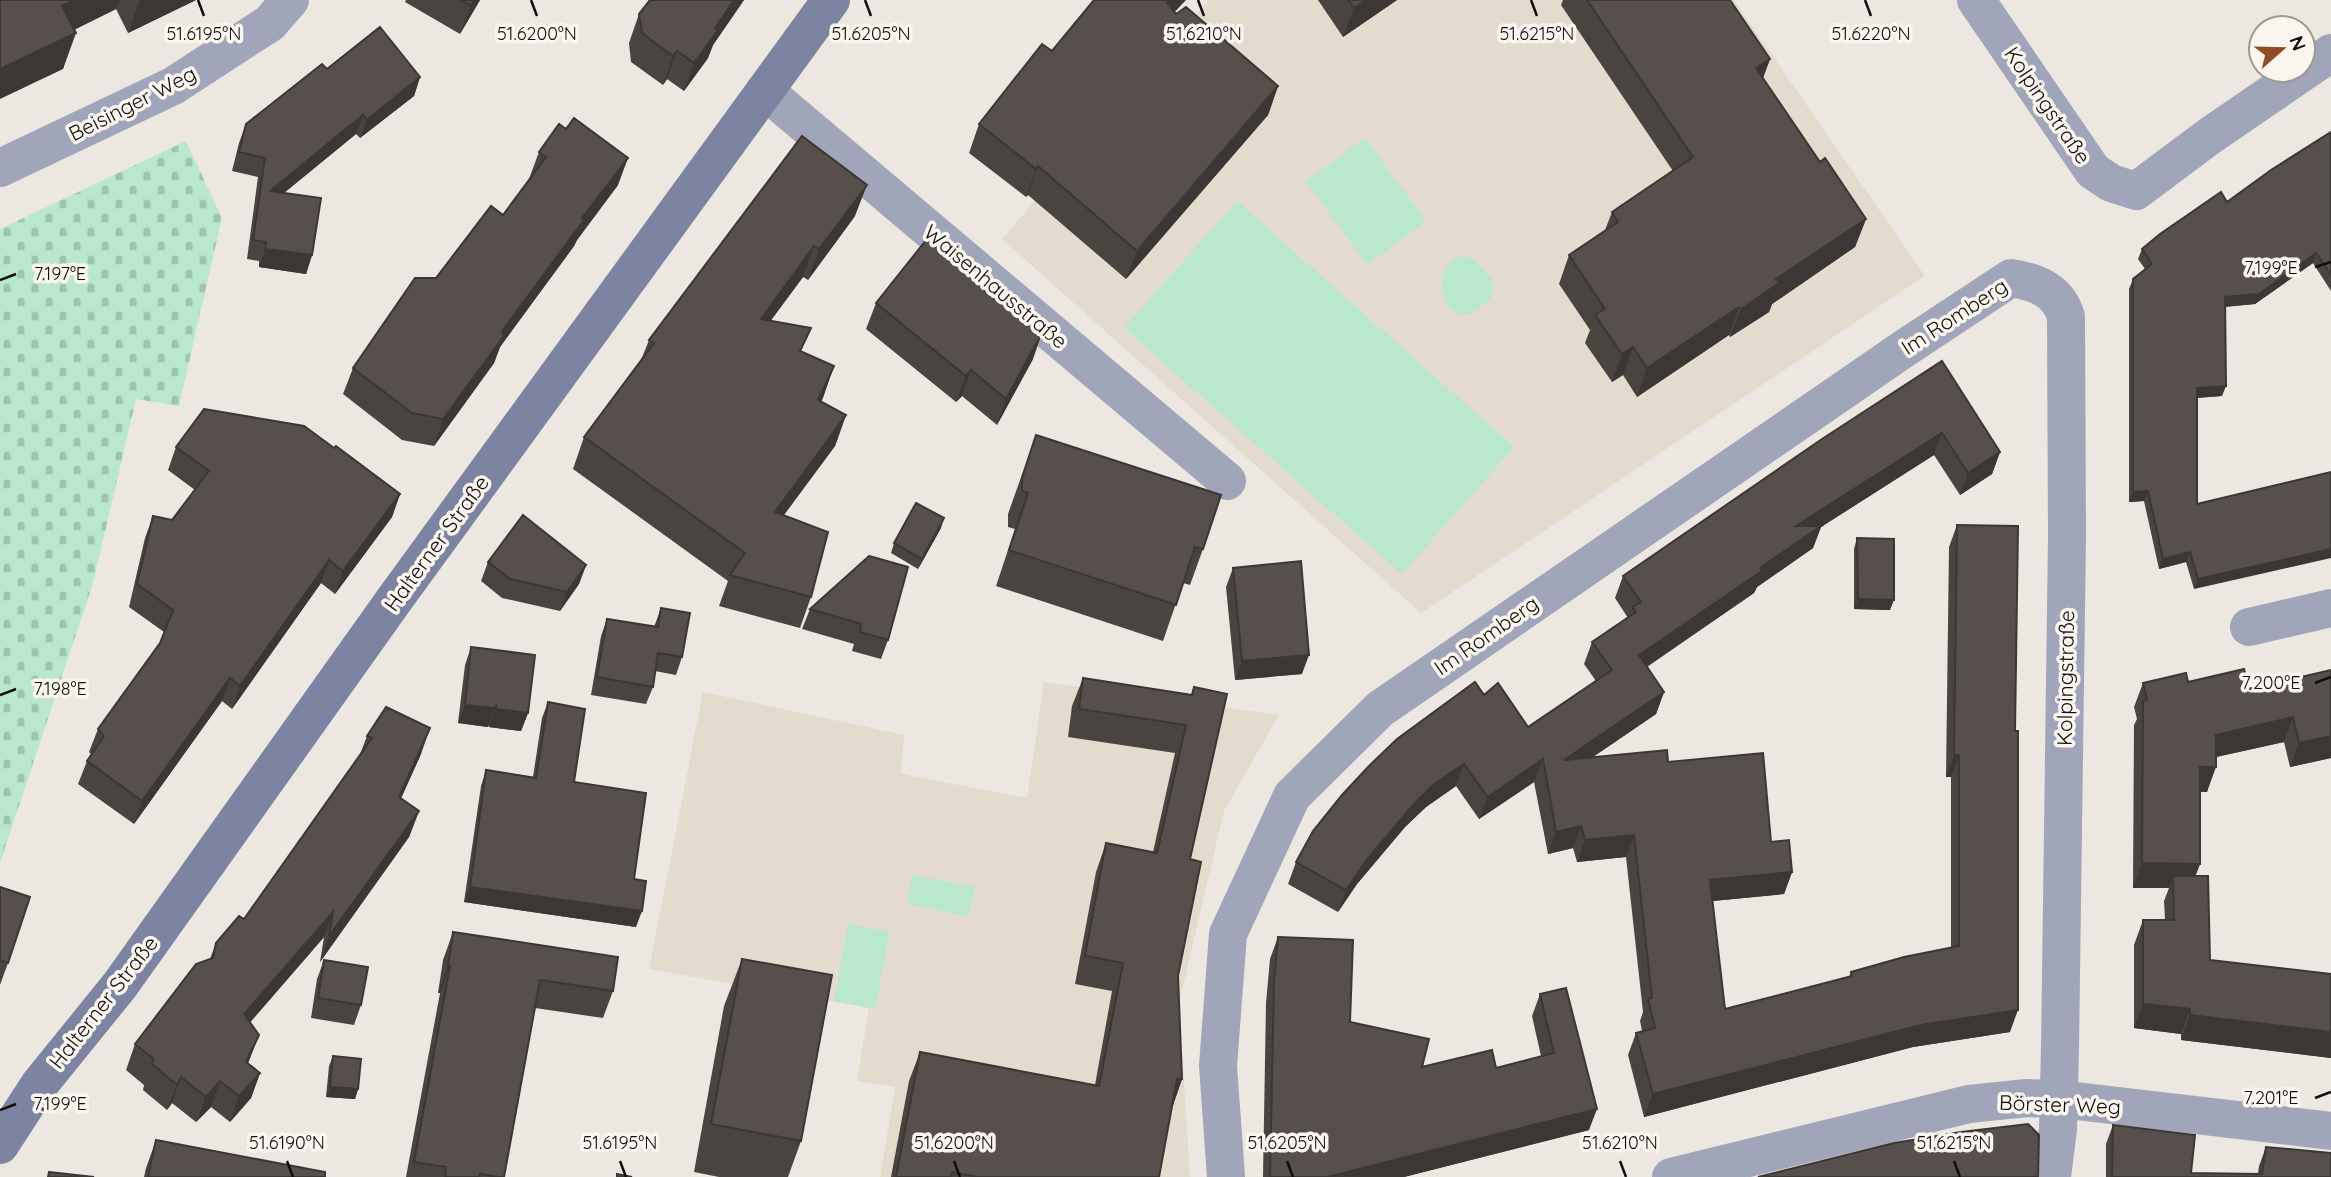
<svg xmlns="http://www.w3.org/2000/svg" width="2331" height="1177" font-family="Quicksand,sans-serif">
  <defs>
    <pattern id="cemetery-stones" width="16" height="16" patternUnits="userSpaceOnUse" patternTransform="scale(1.75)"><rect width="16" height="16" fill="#b9e8cc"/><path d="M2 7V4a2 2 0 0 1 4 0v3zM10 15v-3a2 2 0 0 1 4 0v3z" fill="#9ec6ae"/></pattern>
  </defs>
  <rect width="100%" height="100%" fill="#ece8e1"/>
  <path fill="#e3dbcd" d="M1209,0h525l191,276 -504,337 -419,-374z
    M1044,682l235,33 -55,96 -45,192 11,174h-310l15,-90 -38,-6 12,-73 -220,-39 54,-277 201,43 -3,39 126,24z"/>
  <path fill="url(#cemetery-stones)" d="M186,141l36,77 -43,188 -43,-7 -43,184 -93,280v-634z"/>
  <path fill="#b9e8cc" d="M1365,138l61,83 -59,44 -61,-84z
    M1237,201l277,246 -112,127 -278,-246z
    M1463,255l12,6 18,19 -2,18c-6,5 -14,14 -23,16 -29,4 -37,-50 -5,-59z
    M912,875l63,12 -6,29 -62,-12z
    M848,924l42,8 -15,77 -41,-8z"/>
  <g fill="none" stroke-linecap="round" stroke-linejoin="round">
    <path stroke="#a0a5b9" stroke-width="38" d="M1976,0l117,171 18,12 25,8 75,-56 120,-82
      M765,91l462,390
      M0,168l173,-82 97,-63 20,-23
      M2249,627l82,-19
      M1226,1177l-8,-111 10,-132 64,-138 88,-87 525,-361 106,-70c26,4 48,13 55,39l1,220 -7,511 -2,81 -6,48
      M1671,1177l298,-73 58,-6 32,1 272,32"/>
    <path stroke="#7d84a2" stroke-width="38" d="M0,1145l39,-60 81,-100 274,-385 437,-600"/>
  </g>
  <path fill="#4a4441" d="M0,0h196l-68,33 -12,-24 -42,21 -11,39z
    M406,0h74l-20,34 -55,-32z
    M649,0h95l-31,45 -5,13 -24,33 -17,-12 -4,6 -32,-23 -2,-19 10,-29z
    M1318,0h79l-54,37z
    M1563,0h167l40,59 -7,19 57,84 46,57 -11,28 -83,57 -3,8 -39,25 -1,-2 -92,62 -14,-22 -11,7 -27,-39 5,-13 -31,-46 10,-29 36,-25 7,-18 61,-41 -112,-166z
    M1175,13l103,73 -10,29 -142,164 -98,-84 -2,2 -57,-44 10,-29 73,-73z
    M327,69l93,8 -6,19 -54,42 -4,-4 -72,59 28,62 -6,19 -47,-7v-6l-12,-2 11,-82 -26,-6 7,-28 7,-19z
    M2331,132v159l-18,-28 -58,41 -30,3 -3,89 -25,2v106l134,-32 -137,117 -8,-27 -27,7 -15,-68 -15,1v-213l4,-10 12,-10 -7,-10 4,-10 85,-47z
    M539,152l79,33 -41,55 -3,6 -74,101 -6,16 -60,83 -32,-6 -59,-46 10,-26 83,-90 67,-63 27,-36h-1z
    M855,216l-47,64 -5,-3 -32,43 31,32 32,14 -13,36 25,13 -11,31 -51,69 27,82 -11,31 -81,-22 9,-25 -155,-112 11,-32 57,-77 8,-20z
    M876,303l157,56 -36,66 -35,-29 -6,6 -90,-73z
    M1942,361l58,91 -8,22 -32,21 -26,-40 -113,72 -8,21 -56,39 -3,6 -107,74 17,25 -8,22 -63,43 75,5 103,80 21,30 -8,22 -71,7 12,108 124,-32 2,-5 100,-24v-171h-5l3,-230 8,-22 53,507 -97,15 -269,70 -16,-62 8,-22 6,-2 -2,-10 3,-9 -17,-155 -49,5 -4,-14 -25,6 -14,-72 -55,37 -23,-33 -30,21 -21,20 -48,57 -19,28 -50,-28 8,-22 188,-167 44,32 68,-46 -12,-17 8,-22 36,-24 -13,-20 8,-22z
    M1036,435l167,114 -13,36 -7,-2 -20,58 -167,-55 19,-57 -7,-2v-13z
    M176,447l158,1 66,46 -8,23 -57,77 -14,-11 -89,126 -10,-8 -88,123 -56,-40 9,-23 4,-7 -2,-2 9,-23 62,-86 4,-11 -35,-25 16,-69 8,-22 19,4 23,-30 -27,-20z
    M941,528l-23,41 -27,-16 3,-10z
    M1857,538l33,72 -36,-1v-60z
    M869,556l19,84 -7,19 -29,-8 2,-7 -52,-15 8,-20z
    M488,562l98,3 -7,19 -19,27 -58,-13 -21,-17z
    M1233,568l69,106 -67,6 -9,-93z
    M661,608l21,49 -6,18 -21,-4 -2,16 -7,17 -55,-9 10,-59 6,-17 47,8z
    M471,647l57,66 -7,18 -32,-4v-3l-1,3 -30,-4 7,-58z
    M2331,670v88l-41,9 -6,-25 -68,15 -9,35h-7v72l-5,12 15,84 121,14v84l-150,-18v-6l-47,-6v-83l9,-25h22l-1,-19 5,-13h-36l1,-163 3,-6 -3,-12 9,-24 45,-1 61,7z
    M1083,678l108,17 3,-8 -4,172 -12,117 4,103 -10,29 -13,69h-268l18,-96 11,-29 175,33 17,-94 -37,-7 21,-112 10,-29 47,9 22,-99 -107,-16 4,-31z
    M548,702l26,80 60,97 2,48 -172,-25 17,-116 5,-16 47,7 9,-59z
    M367,736l54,18 -20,44 18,13 -10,26 -89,125 4,-25 -74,85 -2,42 12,9 -9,25 -21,24 -19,-15 -15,15 -24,-19 -5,7 -24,-20 1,-5 -18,-15 9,-26 75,-85 6,-16 28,-24 115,-162z
    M0,887l8,76 -8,22z
    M453,932l160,59 -10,27 -68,-10 -31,169h-98l34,-184h-2l5,-33z
    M1278,937l72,85 72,45 74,1 45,-12 -9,-40 8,-22 49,136 -185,47h-141l3,-174 4,-44z
    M742,959l59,182 -13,36h-69l-25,-5 30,-166z
    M324,960l37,45 -7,20 -43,-7 6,-39z
    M333,1056l25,33 -3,10 -29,-2 3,-31z
    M2113,1125l78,48h67l1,-7 7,-19 65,30h-225v-33z
    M156,1140l169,37h-181l2,-9z"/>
  <path fill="#3c3735" d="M74,0h46l-4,9 -67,33 13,-36z
    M140,0h56l-68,33z
    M474,0h6l-20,34 11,-28z
    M734,0h10l-31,45 -5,13 -24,33 10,-28 21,-35z
    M1170,0h16l-30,32 11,-29z
    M1366,0h31l-54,37 11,-29z
    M76,33l-13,36 -63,30v-30z
    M677,51l-10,28 -4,6 10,-29z
    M1770,59l-11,29 -3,-20z
    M420,77l-6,19 -54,42 7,-18z
    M1278,86l-10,29 -142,164 11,-28z
    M363,115l-7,19 -93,76 7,-19z
    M628,158l-10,27 -41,55 -3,6 -74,101 -6,16 -60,83 9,-27 59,-88 80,-113z
    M1038,166l-10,29 -2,2 10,-28z
    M867,185l-12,31 -47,64 11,-31z
    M1866,219l-11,28 -83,57 -3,8 -39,25 11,-28 35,-30z
    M814,246l-11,31 -54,73 12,-31z
    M265,249l47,6 -6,19 -47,-7z
    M2316,253l-3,10 -58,41 -34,3 4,-10z
    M1739,307l-10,28 -92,62 10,-29z
    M1042,333l-9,26 -36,66 9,-26z
    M1633,347l-10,28 -11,7 10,-28z
    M834,366l-11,32 -17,34 12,-32z
    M971,370l-9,26 -6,6 10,-26z
    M2226,386l-4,10 -28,2 3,-10z
    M846,415l-11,31 -72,97 12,-31z
    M1942,433l-8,22 -113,72 -8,21 -56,39 -3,6 -123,84 8,-22 121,-87 36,-42z
    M2000,452l-8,22 -32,21 8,-22z
    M2148,491l-4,10 -15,1 4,-10z
    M400,494l-8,23 -57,77 8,-23z
    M944,518l-3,10 -23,41 4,-10z
    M2331,549v9l-137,31 4,-10z
    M2190,552l-4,10 -27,7 4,-10z
    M329,560l-8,23 -89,126 8,-23z
    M586,565l-7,19 -19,27 7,-19z
    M1858,599l36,1 -4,10 -36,-1z
    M1309,655l-7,19 -67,6 7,-19z
    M230,678l-8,23 -88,123 8,-23z
    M1664,692l-8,22 -100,68 8,-22z
    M465,705l31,1 -8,21 -30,-4z
    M496,709l32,4 -7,18 -32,-4z
    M2293,717l-9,25 -77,17 9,-24z
    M430,728l-9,26 -31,69 9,-26z
    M2331,736v22l-41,9 9,-24z
    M1954,755h5l-8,22h-5z
    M1543,759l-9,23 -55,37 9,-22z
    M1464,764l-8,22 -30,21 -21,20 -48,57 -19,28 8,-22 19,-28 48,-57 21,-21z
    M2200,767h16l-9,25 -16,-1z
    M419,811l-10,26 -89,125 9,-26z
    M1581,826l-8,22 -25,6 8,-22z
    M1634,835l-8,22 -49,5 8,-22z
    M2142,863l58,1 -9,24 -18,-12 -4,12h-36z
    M1792,872l-8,22 -82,8 8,-22z
    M470,887l172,24 -6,16 -172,-25z
    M333,912l-9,25 -89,103 9,-26z
    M448,966h2l-10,27h-2z
    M2143,1004l47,5 -9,25 -47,-6z
    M2018,1010l-8,22 -97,15 -269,70 9,-23 268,-69z
    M2190,1015l141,17v26l-150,-18z
    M259,1035l-10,26 -12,27 9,-26z
    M260,1073l-9,25 -21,24 9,-26z
    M181,1077l-9,26 -5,7 10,-25z
    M1177,1079h5l-10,29z
    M220,1081l-9,26 -15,15 10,-25z
    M330,1087l28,2 -3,10 -29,-2z
    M1597,1109l-8,21 -185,47h-77z"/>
  <path fill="#564f4c" stroke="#3c3735" stroke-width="2" d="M0,0h74l-12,6 14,27 -76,36z
    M461,0h13l-3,6z
    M650,0h84l-19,28 3,2 -24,33 -17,-12 -4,5 -31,-23 -3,-19z
    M1094,0h76l-3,3 9,11 10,-7 92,79 -141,165 -99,-85 -2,3 -57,-45 63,-80 10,7z
    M1348,0h18l-12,8z
    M1587,0h143l40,59 -14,9 64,94 5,-4 41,61 -90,60 3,4 -38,26 -2,-2 -92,61 -14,-21 -11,7 -27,-39 10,-6 -36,-54 49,-33 -6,-10 81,-55z
    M380,27l40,50 -53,43 -4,-5 -93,76 51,7 -9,57 -47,-6 1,-7 -13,-2 12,-82 -26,-6 7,-28 76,-60 5,5z
    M574,118l54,40 -46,60 2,2 -82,111 2,5 -61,83 -31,-6 -59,-45 62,-90h21l55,-72 12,9 43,-58 -7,-5 20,-28 7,5z
    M2331,132v143l-15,-22 -57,41 -34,3 1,89 -29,2v116l134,-32v77l-133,30 -8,-27 -27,7 -15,-68 -15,1v-213l19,-15 -10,-15 18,-15 61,-42 6,10 44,-32z
    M802,136l65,49 -48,64 -5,-3 -53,73 50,9 -11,23 34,15 -16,34 28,15 -71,97 53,20 -17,65 -81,-22 15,-22 -161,-116 70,-94 -5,-3z
    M927,239l115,94 -36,66 -35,-29 -5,6 -90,-73z
    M1942,361l58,91 -32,21 -26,-40 -146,93h25l-61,42 2,3 -123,84 25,37 -100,68 103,-10 1,12 95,-9 8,89 18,-2 3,32 -82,8 15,129 127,-33 -1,-4 53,-15 55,-11v-191h-5l3,-230 61,1 -3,205h3v279l-97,15 -268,69 -17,-61 19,-5 -7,-29 4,-1 -18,-163 -49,5 -4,-14 -25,6 -13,-73 -55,38 -24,-33 -30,20 -21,21 -48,57 -19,28 -50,-28 17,-31 29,-36 27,-29 28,-27 78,-57 9,13 14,-12 30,44 84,-57 -20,-28 44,-30 -4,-5 9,-5 -18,-26 199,-137z
    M204,409l100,17 30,22 2,-2 64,48 -57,77 -14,-11 -89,126 -10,-8 -88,123 -55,-40 17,-25 -6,-7 62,-86 13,-33 -36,-26 16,-68 19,4 37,-49 -33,-24z
    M1036,435l185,60 -18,54 -8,-2 -19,58 -167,-55 19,-57 -6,-2v-13z
    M916,503l28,15 -22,41 -28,-16z
    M523,515l63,50 -19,27 -57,-13 -22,-17z
    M1857,538l37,1v61l-36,-1z
    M869,556l39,11 -20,73 -28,-8 1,-8 -51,-15z
    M1301,561l8,94 -67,6 -9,-93z
    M661,608l29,5 -8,44 -24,-4 -5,34 -56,-10 10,-58 51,8z
    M471,647l64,8 -7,58 -32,-4v-3l-2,2 -29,-3z
    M2244,669l5,20 82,-19v66l-32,7 -6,-26 -77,18v32h-16v97l-58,-1 1,-162 4,-1 -4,-17 43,-10 2,9z
    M1083,678l109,17 2,-8 33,7 -37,165 11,3 -23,114 4,103h-5l-18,98h-182l-25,-5 -1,5h-55l24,-125 179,34 24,-123 -38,-7 21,-113 51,10 29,-128 -107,-16z
    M548,702l37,7 -11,73 72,11 -12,86 12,2 -4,30 -172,-24 16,-117 50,8z
    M386,707l44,21 -31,69 20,14 -90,125 4,-24 -89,102 15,21 -13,27 14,11 -21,23 -19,-15 -14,16 -25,-20 -4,8 -25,-21 2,-5 -19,-15 61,-80 17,-6 3,-15 23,-27 5,3 128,-181 -5,-2z
    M2173,876h35l2,84 121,14v58l-141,-17v-6l-47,-5v-84h31z
    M0,887l30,10 -22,66 -8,-3z
    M453,932l165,25 -5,34 -73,-11 -36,197h-6l-18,-3 -1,3h-34l1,-10 -32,-5 36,-196h-2z
    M1278,937l75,3 -3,82 79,17 -7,28 70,-17 4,18 58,-15 -14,-59 26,-6 31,121 -270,68h-57l4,-195z
    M742,959l90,16 -31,166 -90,-17z
    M324,960l44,7 -7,38 -43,-7z
    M333,1056l28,3 -3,30 -28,-2z
    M2028,1124l11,11 -1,42h-280l136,-34 67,-11z
    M2113,1125l82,10 -4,38 71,1 4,-27 65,6v24h-219z
    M156,1140l169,32v5h-177z
    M49,1172l45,5h-46z
    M617,1174l15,3h-15z"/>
  <path fill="none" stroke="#100e0c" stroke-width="2.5" d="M198,0l6,16M531,0l6,16M865,0l6,16M1198,0l6,16M1531,0l6,16M1865,0l6,16M2315,267l16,-5M0,280l16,-6M2315,683l16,-6M0,695l16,-6M2315,1098l16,-6M0,1110l16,-6M287,1161l6,16M620,1161l6,16M954,1161l6,16M1287,1161l6,16M1620,1161l6,16M1954,1161l6,16"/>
  <g text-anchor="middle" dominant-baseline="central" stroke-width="7" stroke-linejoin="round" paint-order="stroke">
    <g font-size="21" fill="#100e0c" stroke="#faf5ee">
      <text transform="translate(132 103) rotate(-27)">Beisinger Weg</text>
      <text transform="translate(2048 105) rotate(56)">Kolpingstraße</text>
      <text transform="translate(996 286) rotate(40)">Waisenhausstraße</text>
      <text transform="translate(1954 316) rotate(-33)">Im Romberg</text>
      <text transform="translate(436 543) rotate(-54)">Halterner Straße</text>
      <text transform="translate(1486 635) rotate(-35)">Im Romberg</text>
      <text transform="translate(2065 678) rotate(-89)">Kolpingstraße</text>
      <text transform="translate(103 1002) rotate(-52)">Halterner Straße</text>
      <text transform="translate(2060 1104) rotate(2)">Börster Weg</text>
    </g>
  </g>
  <g font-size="18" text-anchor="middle" fill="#100e0c" stroke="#faf5ee" stroke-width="7" stroke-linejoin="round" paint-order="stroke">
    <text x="204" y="40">51.6195°N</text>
    <text x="871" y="40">51.6205°N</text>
    <text x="1204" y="40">51.6210°N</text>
    <text x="1871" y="40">51.6220°N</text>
    <text x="537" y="40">51.6200°N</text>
    <text x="1537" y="40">51.6215°N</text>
    <text x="2271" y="274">7.199°E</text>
    <text x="60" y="280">7.197°E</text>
    <text x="2271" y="689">7.200°E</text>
    <text x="60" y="695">7.198°E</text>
    <text x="2271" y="1104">7.201°E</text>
    <text x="60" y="1110">7.199°E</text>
    <text x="287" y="1149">51.6190°N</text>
    <text x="620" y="1149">51.6195°N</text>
    <text x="954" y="1149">51.6200°N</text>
    <text x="1287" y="1149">51.6205°N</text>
    <text x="1620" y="1149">51.6210°N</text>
    <text x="1954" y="1149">51.6215°N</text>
  </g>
  <g transform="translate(2282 49) rotate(70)"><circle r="33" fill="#faf5ee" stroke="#9c9994" stroke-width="2"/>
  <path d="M0-5L12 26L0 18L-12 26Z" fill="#914a26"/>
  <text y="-10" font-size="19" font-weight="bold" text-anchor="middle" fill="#100e0c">N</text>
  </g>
</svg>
